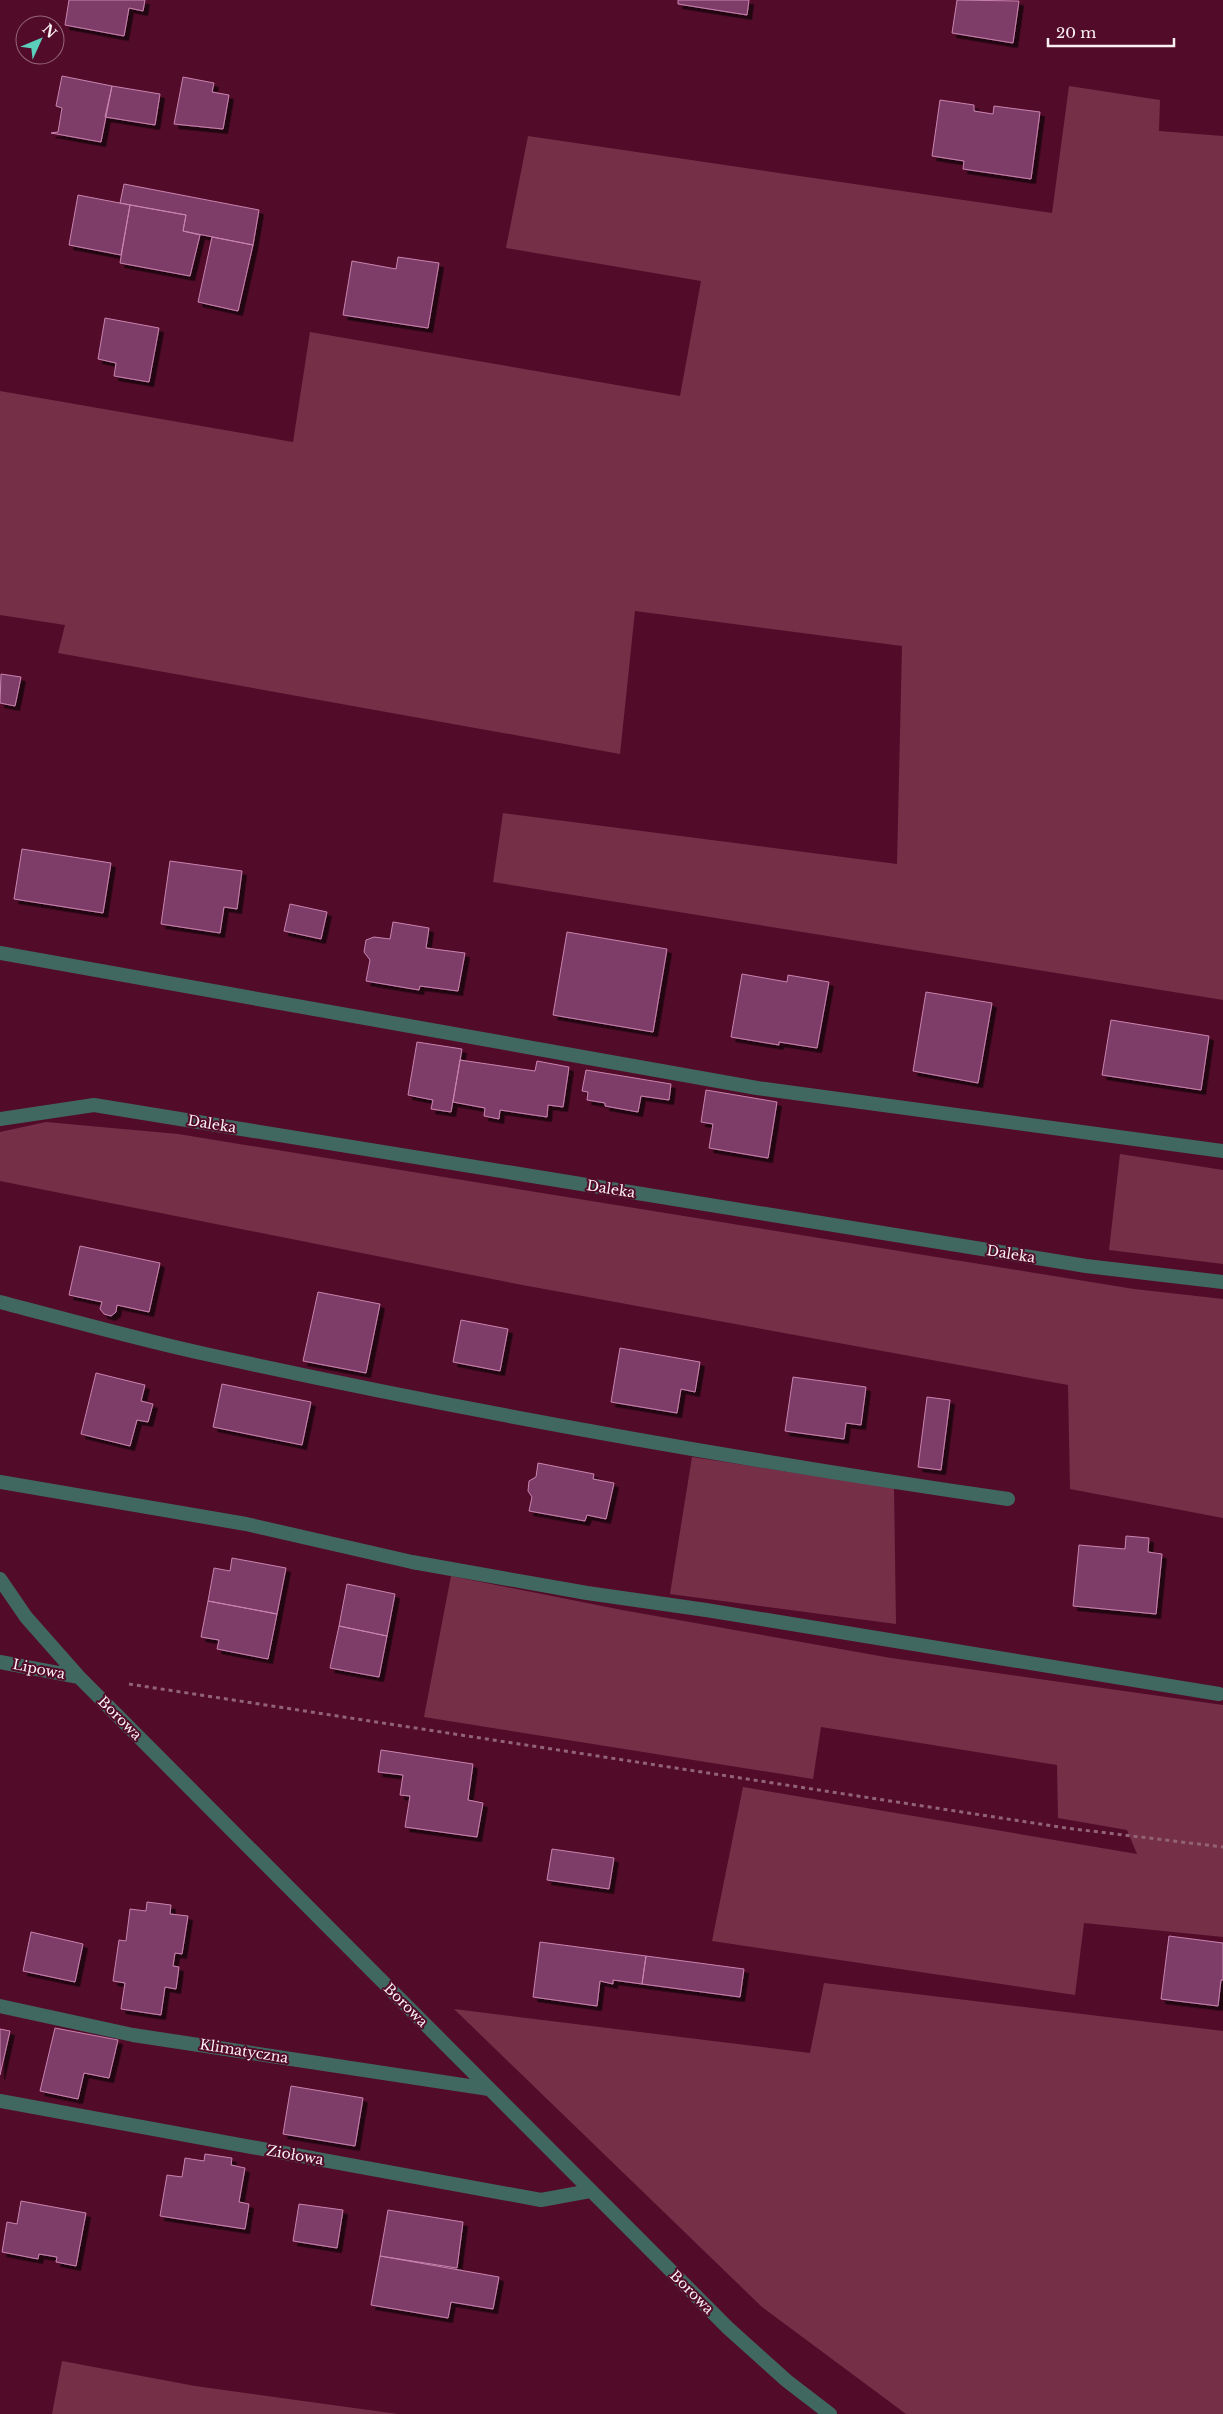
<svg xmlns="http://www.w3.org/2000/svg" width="1223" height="2414" font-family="'Libre Baskerville',serif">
  <defs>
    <filter id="shadow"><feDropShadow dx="4.5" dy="4.5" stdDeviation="0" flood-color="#0009"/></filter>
  </defs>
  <rect width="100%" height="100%" fill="#520c29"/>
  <path fill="#753047" d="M1069,86l91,14 -1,31 64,5v864l-730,-118 10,-69 394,51 5,-218 -267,-35 -15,143 -562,-101 7,-28 -65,-10v-224l293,51 17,-110 370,64 21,-115 -195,-33 22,-112 524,77z
    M46,1122l132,12 956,155 89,10v219l-153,-29 -2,-104 -551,-101 -517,-103v-49z
    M1120,1154l103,16v94l-114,-14z
    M692,1457l202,31 2,136 -226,-30z
    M451,1576l171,34 269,48 332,47v232l-139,-14 -9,72 -363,-54 31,-154 394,67 -10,-24 -69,-12 -1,-53 -236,-38 -8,52 -389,-62z
    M824,1983l399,48v383h-317l-144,-107 -308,-298 356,44z
    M62,2361l133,25 203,28h-346z"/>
  <path fill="#7e3e69" stroke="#c983af" filter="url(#shadow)" d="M69,0h76l-2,11 -14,-3 -5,28 -59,-11z
    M678,0h71l-2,15 -69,-11z
    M957,0l62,1 -6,42 -61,-10z
    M62,76l50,10 -11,56 -50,-9 7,-1 4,-24 -6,-2z
    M183,77l31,6 -2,9 17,3 -6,34 -49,-5z
    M112,86l48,8 -5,31 -50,-8z
    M940,100l34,5v6l19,3 1,-8 46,6 -9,67 -68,-10 1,-8 -32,-5z
    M124,184l135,26 -6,35 -70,-14 3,-16 -66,-12z
    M78,195l52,10 -9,50 -52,-10z
    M130,205l56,10 -3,16 17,4 -10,41 -70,-13z
    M212,237l41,8 -15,66 -40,-9z
    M398,257l41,6 -11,65 -85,-13 9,-54 44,8z
    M105,318l54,10 -10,54 -35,-6 2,-13 -18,-4z
    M1,674l20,3 -6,29 -15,-3z
    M22,849l89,14 -8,50 -89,-14z
    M170,861l72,10 -5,38 -13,-2 -4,26 -59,-9z
    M290,904l37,8 -6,27 -37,-8z
    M393,922l36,6 -3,20 39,5 -7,38 -38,-5 -1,4 -53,-9 4,-21 -6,-8 2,-12 8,-3 16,2z
    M567,932l100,17 -14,83 -100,-17z
    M742,974l45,8 1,-7 41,7 -12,66 -38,-6v3l-48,-8z
    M926,992l66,11 -14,80 -65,-12z
    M1111,1020l98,16 -8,54 -99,-15z
    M417,1042l45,7 -11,63 -20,-3 2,-9 -25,-5z
    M460,1060l75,11 2,-10 32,6 -6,40 -15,-2 -1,12 -47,-7 -1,9 -15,-3 1,-8 -32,-6z
    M586,1070l85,14 -2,16 -28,-4 -3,16 -33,-6v-3l-18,-3 1,-8 -6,-1z
    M706,1090l71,12 -9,56 -59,-10 4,-24 -12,-2z
    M80,1246l80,17 -11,49 -32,-7 -1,7 -5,4 -7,-2 -4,-5 2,-7 -33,-7z
    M318,1292l62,12 -14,69 -63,-12z
    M461,1320l47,9 -8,42 -47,-9z
    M620,1348l80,14 -5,30 -14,-3 -4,24 -66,-11z
    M96,1373l49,12 -4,16 12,3 -5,18 -11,-2 -7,26 -49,-12z
    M793,1377l73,10 -5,38 -15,-2 -2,16 -59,-8z
    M222,1384l89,18 -9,43 -89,-18z
    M927,1397l23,3 -9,70 -23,-3z
    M538,1463l56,11 -1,5 21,4 -8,36 -19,-4 -2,6 -56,-10 3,-14 -4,-6 1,-10 7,-4z
    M1126,1536l23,2 -1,14 14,2 -6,60 -83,-8 6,-61 46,4z
    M232,1558l54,10 -9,46 -69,-13 6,-33 16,3z
    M347,1584l48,10 -8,42 -48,-10z
    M208,1601l69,13 -9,45 -51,-10 2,-9 -18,-3z
    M339,1626l48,10 -8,41 -49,-9z
    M381,1750l92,14 -5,36 15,3 -6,34 -72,-10 5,-31 -10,-1 3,-20 -25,-3z
    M552,1849l62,9 -5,31 -62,-9z
    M147,1902l24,3 -1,9 18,2 -6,38 -7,-1 -2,13 6,1 -3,22 -11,-2 -4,28 -40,-6 4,-26 -12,-2 6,-41 7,1 4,-32 16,2z
    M31,1932l52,12 -8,38 -52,-11z
    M1169,1936l54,7v37h-2l-3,26 -57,-7z
    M540,1942l106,14 -4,28 -29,-4v4l-13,-3 -3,25 -64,-9z
    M646,1956l98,13 -4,28 -98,-13z
    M55,2028l63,12 -9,38 -25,-5 -6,26 -38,-8z
    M0,2029l10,2 -10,44z
    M291,2086l72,12 -8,48 -72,-12z
    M205,2154l27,4 -1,7 14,3 -6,34 10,2 -4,25 -85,-13 7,-41 15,2 3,-19 19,3z
    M21,2201l65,12 -10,53 -20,-4 1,-5 -18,-3 -1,5 -36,-7 5,-30 10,2z
    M299,2204l44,6 -6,38 -44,-7z
    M388,2210l75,12 -6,46 -77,-12z
    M380,2256l119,21 -6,32 -42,-7 -3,16 -77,-13z"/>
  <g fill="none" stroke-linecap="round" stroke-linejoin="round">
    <path stroke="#926375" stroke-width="3" stroke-dasharray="4 4" stroke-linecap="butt" d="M129,1684l937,144 157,19"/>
    <path stroke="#406861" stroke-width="14" d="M0,1119l94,-14 992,161 137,16
      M0,1302c70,18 140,38 210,53 264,58 530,105 798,144
      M0,1482l246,42 166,38 175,31 119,17 513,84
      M0,2006l133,29 356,54"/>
    <path stroke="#406861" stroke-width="14" d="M0,953l757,135 466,63
      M0,1579l26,38 53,60 649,651 59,53 43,33
      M0,1662l79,15
      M0,2101l541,99 49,-9"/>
  </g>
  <g text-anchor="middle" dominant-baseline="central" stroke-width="4" stroke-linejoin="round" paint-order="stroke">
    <g font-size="14" fill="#faf0f2" stroke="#520c29">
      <text transform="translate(212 1124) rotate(9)">Daleka</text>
      <text transform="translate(611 1189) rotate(9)">Daleka</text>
      <text transform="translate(1011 1254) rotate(9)">Daleka</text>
      <text transform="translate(39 1669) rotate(11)">Lipowa</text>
      <text transform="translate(120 1718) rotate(45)">Borowa</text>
      <text transform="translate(406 2005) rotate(45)">Borowa</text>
      <text transform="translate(244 2051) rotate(9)">Klimatyczna</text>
      <text transform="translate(295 2155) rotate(10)">Ziołowa</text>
      <text transform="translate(692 2292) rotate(45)">Borowa</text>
    </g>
  </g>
  <g transform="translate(40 40) rotate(46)"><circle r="24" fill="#520c29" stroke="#956779"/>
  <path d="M0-4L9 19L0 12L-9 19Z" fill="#5bcebc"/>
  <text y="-8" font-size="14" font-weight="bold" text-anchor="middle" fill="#faf0f2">N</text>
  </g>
  <path d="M1048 38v8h126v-8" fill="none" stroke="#faf0f2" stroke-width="2.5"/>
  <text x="1056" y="38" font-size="15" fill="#faf0f2" stroke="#520c29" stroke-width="4" paint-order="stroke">20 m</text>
</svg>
